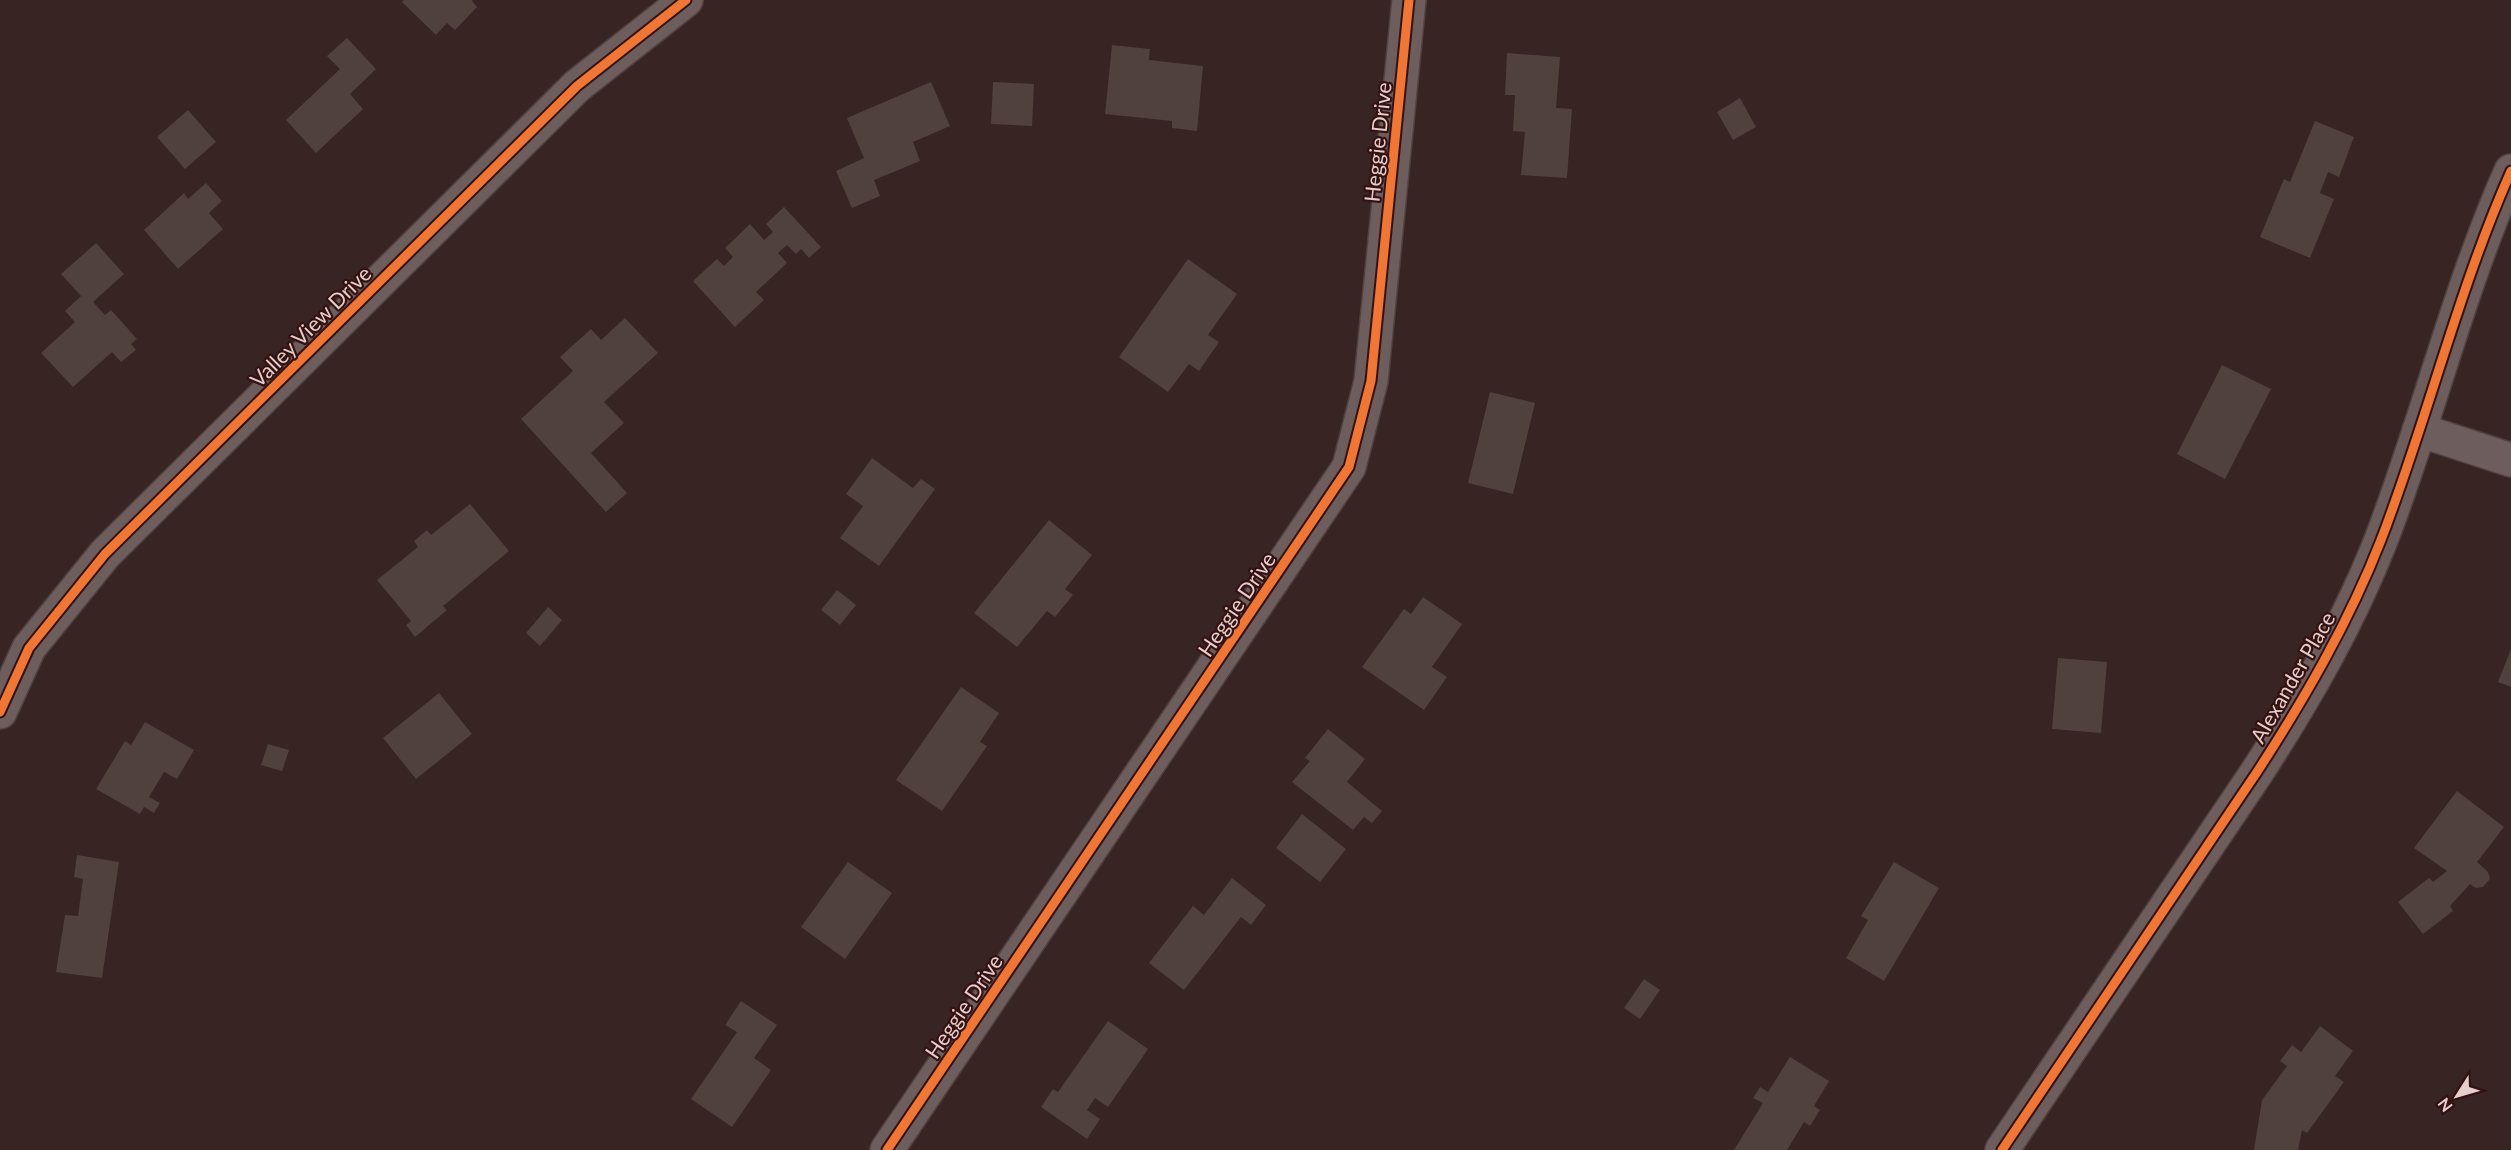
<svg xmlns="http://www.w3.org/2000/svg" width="2511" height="1150" font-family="Lato,sans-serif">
  <rect width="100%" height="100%" fill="#372423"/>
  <path fill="#50413d" d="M404,0h69l-1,1 5,6 -22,23 -8,-7 -11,12 -34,-33z
    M347,38l29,31 -26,25 13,15 -47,44 -30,-33 54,-51 -13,-13z
    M1112,45l38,4 -1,11 54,6 -6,65 -25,-3v-7l-67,-7z
    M1507,53l53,4 -4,51 16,1 -5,69 -46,-3 4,-43 -12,-1 2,-36h-10z
    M931,82l19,44 -37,16 7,19 -46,19 6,16 -28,12 -16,-37 28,-13 -17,-40z
    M993,82l41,2 -2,42 -41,-2z
    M1740,98l16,29 -23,13 -16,-28z
    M188,110l28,32 -31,27 -28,-32z
    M2315,121l39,16 -15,40 -11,-5 -8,21 14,6 -24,59 -50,-21 24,-58 6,3z
    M206,183l16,18 -13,12 14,16 -45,40 -34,-39 40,-37 4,6z
    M784,207l37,40 -12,11 -8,-9 -5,5 -9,-9 -9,8 9,10 -31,29 8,8 -29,27 -42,-46 24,-22 7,7 9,-9 -8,-9 25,-24 14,16 9,-8 -7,-8z
    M96,243l28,31 -31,28 12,13 6,-5 26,29 -6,5 5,6 -15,12 -9,-10 -39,35 -32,-34 34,-31 -10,-11 16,-15 -20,-22z
    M1188,259l49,35 -29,41 11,7 -20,29 -10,-7 -21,28 -49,-35z
    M625,318l33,35 -54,49 20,21 -33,30 36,40 -21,19 -85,-93 52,-48 -13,-14 31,-28 10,11z
    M2222,365l49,24 -46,90 -48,-25z
    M1490,392l45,11 -22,91 -45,-11z
    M872,458l41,30 8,-9 14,10 -56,77 -39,-28 23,-32 -17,-12z
    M470,504l39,47 -66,55 4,4 -32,27 -9,-12 5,-4 -34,-41 41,-33 -4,-6 13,-11 4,5z
    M1049,520l43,35 -27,34 8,6 -18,22 -8,-6 -30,36 -43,-34z
    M837,590l19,15 -16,20 -19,-15z
    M1423,597l39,27 -30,43 15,10 -23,33 -62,-43 42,-58 7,5z
    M548,607l14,13 -22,26 -14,-13z
    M2511,649v38l-13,-5z
    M2058,658l49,4 -6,71 -49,-4z
    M961,687l38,26 -19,29 7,4 -45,65 -46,-31z
    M439,693l33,41 -56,45 -33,-41z
    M145,722l49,28 -17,29 -13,-7 -15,25 11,6 -6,10 -10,-6 -4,7 -44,-25 29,-48 6,4z
    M1328,729l37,30 -18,23 35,29 -10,12 -8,-6 -11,13 -61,-48 18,-21 -5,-3z
    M268,744l21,6 -7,21 -21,-6z
    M2457,791l47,36 -27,35 11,10 2,7 -7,8 -7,1 -6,-4 -20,22 3,5 -30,23 -25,-32 31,-24 4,4 14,-11 -33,-23z
    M1302,814l44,35 -26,33 -44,-34z
    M77,855l42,7 -17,116 -46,-6 9,-57 13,1 5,-37 -9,-2z
    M848,862l44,31 -47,66 -44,-32z
    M1894,862l45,26 -55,93 -38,-23 22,-38 -7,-4z
    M1232,878l34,27 -15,20 -10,-8 -57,73 -35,-27 44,-57 11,9z
    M1644,979l16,11 -20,29 -16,-11z
    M741,1001l36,24 -23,33 17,12 -39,57 -41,-28 46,-67 -12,-7z
    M1108,1021l40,28 -40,58 -13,-9 -8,12 13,9 -13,20 -46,-32 12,-18 5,3z
    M2320,1026l33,25 -18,25 9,6 -37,51 -5,-3 -4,20h-44l8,-50 25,-34 -7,-5 12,-16 9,7z
    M1790,1057l39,24 -15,25 6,4 -10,16 -6,-4 -17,28h-53l29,-47 -10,-5 7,-11 8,5z"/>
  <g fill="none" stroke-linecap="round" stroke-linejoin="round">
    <g stroke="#514040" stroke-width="36">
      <path id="minor" d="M2419,430l92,30
        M0,712l29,-64 76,-94 472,-468 109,-86
        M887,1150l462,-683 22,-86 38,-381
        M2002,1150l255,-378c48,-74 92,-150 124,-232 47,-122 77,-250 130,-369"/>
    </g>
    <use href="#minor" stroke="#6d5d5c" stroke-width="33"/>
    <g stroke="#341212" stroke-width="13">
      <path id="cycleway" d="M0,712l29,-64 76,-94 472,-468 109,-86
        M887,1150l462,-683 22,-86 38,-381
        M2002,1150l255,-378c48,-74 92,-150 124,-232 47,-122 77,-250 130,-369"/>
    </g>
    <use href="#cycleway" stroke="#f07635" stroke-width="9"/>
  </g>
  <g text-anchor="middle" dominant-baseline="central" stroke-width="4.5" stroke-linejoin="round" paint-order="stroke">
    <g font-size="21" fill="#e6cecc" stroke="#341212">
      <text transform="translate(1377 142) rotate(-84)">Heggie Drive</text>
      <text transform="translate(310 326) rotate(-45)">Valley View Drive</text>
      <text transform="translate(1236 604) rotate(-56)">Heggie Drive</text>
      <text transform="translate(2292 677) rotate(-60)">Alexander Place</text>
      <text transform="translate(963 1006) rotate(-56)">Heggie Drive</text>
    </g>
  </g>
  <g transform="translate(2457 1096) rotate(233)" stroke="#341212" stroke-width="4.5" paint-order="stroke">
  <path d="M0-4.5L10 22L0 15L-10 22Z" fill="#e6cecc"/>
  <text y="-9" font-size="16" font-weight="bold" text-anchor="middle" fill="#e6cecc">N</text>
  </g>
</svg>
